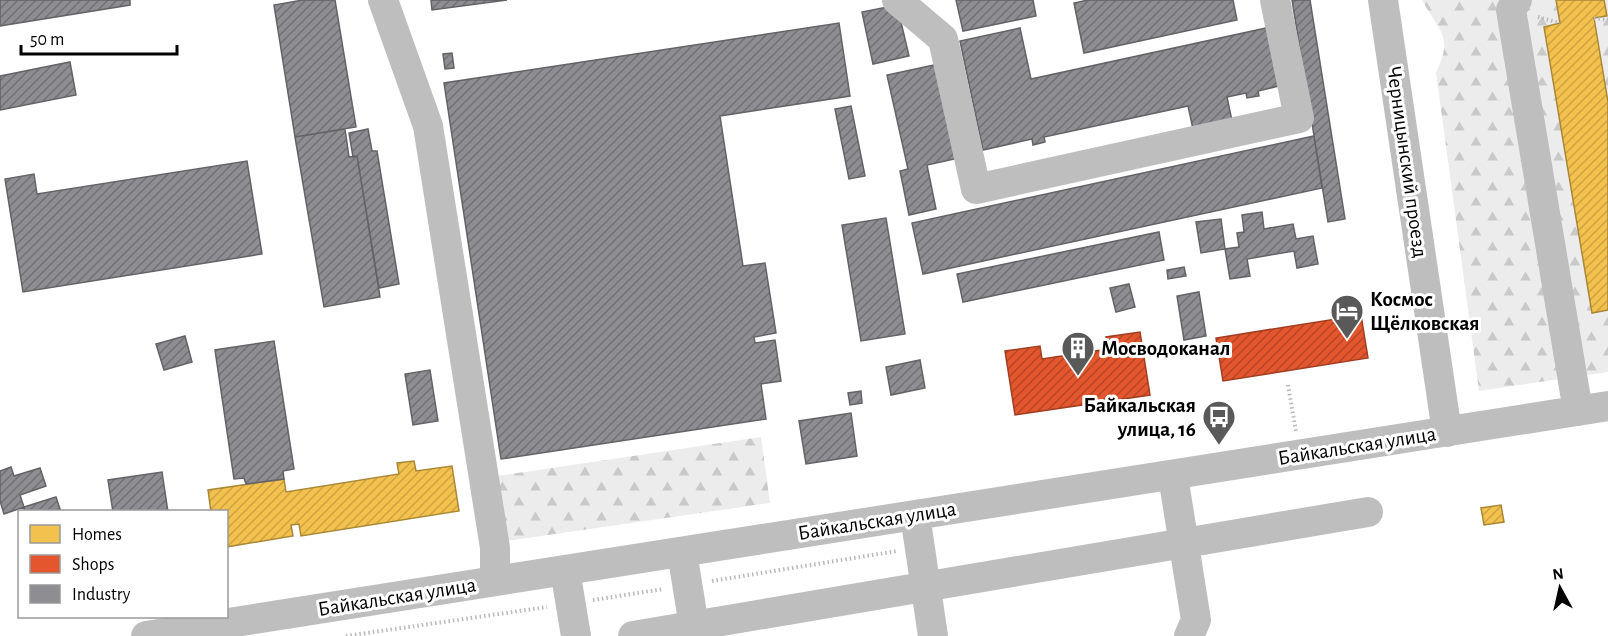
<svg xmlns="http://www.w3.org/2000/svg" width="1608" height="636" font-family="'Alegreya Sans',sans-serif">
  <defs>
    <pattern id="forest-firs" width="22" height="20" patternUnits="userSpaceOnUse" patternTransform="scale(1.5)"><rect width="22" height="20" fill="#ececec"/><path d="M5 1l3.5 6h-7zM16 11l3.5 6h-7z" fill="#c9c9c9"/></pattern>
    <pattern id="homes-hatch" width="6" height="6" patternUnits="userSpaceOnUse" patternTransform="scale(1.5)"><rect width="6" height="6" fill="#f2c14e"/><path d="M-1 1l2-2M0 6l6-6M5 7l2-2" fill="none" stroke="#cea442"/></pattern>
    <pattern id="shops-hatch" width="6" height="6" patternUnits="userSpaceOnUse" patternTransform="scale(1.5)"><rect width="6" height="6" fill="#e4572e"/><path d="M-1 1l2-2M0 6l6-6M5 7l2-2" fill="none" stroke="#b64625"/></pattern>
    <pattern id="industry-hatch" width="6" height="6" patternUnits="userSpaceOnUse" patternTransform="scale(1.5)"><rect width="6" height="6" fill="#8d8d92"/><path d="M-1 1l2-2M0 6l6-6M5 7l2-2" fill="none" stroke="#717175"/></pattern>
  </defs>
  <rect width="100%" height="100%" fill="#fff"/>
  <path fill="url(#forest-firs)" d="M1422,0h134l4,23 -16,4 48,286 16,-3v62l-129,19 -43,-319c18,-35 3,-41 -14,-72z
    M1604,0h4v102l-14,-84 13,-2z
    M761,437l9,66 -264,38 -9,-65z"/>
  <path fill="url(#homes-hatch)" stroke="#a98737" stroke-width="1.5" d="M1556,0h48l3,16 -13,2 14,84v208l-16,3 -48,-286 16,-4z
    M414,461l2,10 36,-5 7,45 -158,25 -2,-12 -8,1 2,11 -67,11v-35h-15l-3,-22 76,-11 2,13 113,-18 -2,-11z
    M1501,505l3,17 -20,3 -3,-17z"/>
  <path fill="url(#shops-hatch)" stroke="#a03d20" stroke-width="1.5" d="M1361,315l7,43 -145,23 -7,-43z
    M1140,332l10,63 -135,20 -10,-64 35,-5 2,13 66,-10 -2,-12z"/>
  <path fill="url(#industry-hatch)" stroke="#636366" stroke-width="1.5" d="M0,0h130v5l-130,21z
    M303,0h32l21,127 -61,10 -21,-132z
    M431,0h76l-75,10z
    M956,0h77l3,16 -73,15z
    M1088,0h145l4,20 -153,33 -10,-50z
    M1292,0h18l35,219 -17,3z
    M887,7l14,15 8,34 -36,8 -11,-52z
    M839,23l11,73 -130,20 23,150 22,-3 11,70 -22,4 1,6 20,-3 6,41 -20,3 5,35 -265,40 -57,-376z
    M1271,27l12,58 -25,6 1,5 -12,2 -1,-5 -19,4 5,24 -39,8 -5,-23 -144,31 1,5 -12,3 -1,-6 -49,11 -23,-109 60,-13 11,51z
    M452,53l2,15 -9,1 -2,-15z
    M70,62l6,33 -76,15v-34z
    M939,64l20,94 -32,7 9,44 -27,6 -9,-44 8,-2 -21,-94z
    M851,106l14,70 -16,3 -14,-70z
    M345,129l4,28 8,-1 23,141 -56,10 -29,-170z
    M368,129l4,22h5l22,133 -20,4 -22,-132 -4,1 -4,-24z
    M1314,136l8,52 -399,86 -11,-51z
    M247,161l15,93 -239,38 -18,-113 29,-5 3,20z
    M1262,212l2,17 29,-5 3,15 17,-3 5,28 -21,4 -3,-17 -47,8 3,17 -20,3 -5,-30 14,-2 -2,-14 7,-1 -2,-17z
    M886,218l19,116 -44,7 -19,-116z
    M1221,219l4,30 -24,4 -5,-31z
    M1159,232l5,28 -201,42 -6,-28z
    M1184,267l2,9 -18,3 -1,-9z
    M1129,284l6,23 -19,5 -6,-24z
    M1199,292l7,44 -22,4 -7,-44z
    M185,336l7,26 -28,8 -8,-26z
    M274,341l20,128 -11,2 1,8 -38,5 -2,-6 -10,1 -19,-129z
    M920,360l5,28 -34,7 -5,-28z
    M430,370l8,51 -25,4 -8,-51z
    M861,391l1,12 -12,2 -2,-12z
    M851,413l6,43 -51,8 -7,-43z
    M11,467l3,9 26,-8 6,18 -26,9 4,12 -20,7 -4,-13v-30z
    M162,472l6,40h-55l-5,-32z
    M56,497l5,15h-36l-1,-5z"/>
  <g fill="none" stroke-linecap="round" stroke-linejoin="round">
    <path stroke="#b9b9b9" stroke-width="4" stroke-dasharray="1.5 3" stroke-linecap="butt" d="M1538,17l22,6
      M1594,18l14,2
      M1288,385l8,47
      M712,581l185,-30
      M593,600l70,-11
      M346,636l201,-29"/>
    <path stroke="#bebebe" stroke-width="30" d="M383,0l45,126 67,422v33
      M897,0l46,39 33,150 323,-71 -24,-118
      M1383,0l64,432
      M1517,0l-6,10 67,401
      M1173,476l23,144 -7,16
      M915,515l18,121
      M682,552l12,74
      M565,570l11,66
      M146,636l1462,-230
      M633,636l735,-124"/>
  </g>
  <defs>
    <g id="hotel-pin" transform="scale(1.725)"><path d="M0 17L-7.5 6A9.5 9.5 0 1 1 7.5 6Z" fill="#595959" stroke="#fff"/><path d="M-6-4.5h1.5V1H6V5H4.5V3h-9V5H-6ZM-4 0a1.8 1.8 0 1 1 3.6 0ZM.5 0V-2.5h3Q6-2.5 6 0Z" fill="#fff"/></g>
    <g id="building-pin" transform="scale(1.725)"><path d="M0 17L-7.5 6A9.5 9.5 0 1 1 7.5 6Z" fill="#595959" stroke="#fff"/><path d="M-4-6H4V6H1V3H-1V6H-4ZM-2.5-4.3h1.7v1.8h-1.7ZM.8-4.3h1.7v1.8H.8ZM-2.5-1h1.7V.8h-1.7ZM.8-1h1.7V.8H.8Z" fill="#fff"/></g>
    <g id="bus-pin" transform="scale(1.725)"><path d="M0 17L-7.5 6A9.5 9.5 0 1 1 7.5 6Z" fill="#595959" stroke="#fff"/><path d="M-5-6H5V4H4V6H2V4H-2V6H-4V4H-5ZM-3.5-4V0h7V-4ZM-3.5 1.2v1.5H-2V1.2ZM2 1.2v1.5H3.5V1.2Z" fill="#fff"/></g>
  </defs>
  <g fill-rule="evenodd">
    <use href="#hotel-pin" x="1347" y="311"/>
    <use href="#building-pin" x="1078" y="348"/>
    <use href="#bus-pin" x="1219" y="417"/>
  </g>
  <g text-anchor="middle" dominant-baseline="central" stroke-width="6" stroke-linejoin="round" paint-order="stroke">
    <g font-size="21" fill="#000" stroke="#fff">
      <text transform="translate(1407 162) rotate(82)">Черницынский проезд</text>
      <text transform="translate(1357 446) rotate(-9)">Байкальская улица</text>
      <text transform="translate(877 521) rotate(-9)">Байкальская улица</text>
      <text transform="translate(397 597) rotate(-9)">Байкальская улица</text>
    </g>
    <g font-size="21" font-weight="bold" fill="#000" stroke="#fff" text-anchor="start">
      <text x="1370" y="299">Космос<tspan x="1370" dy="24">Щёлковская</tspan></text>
      <text x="1101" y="348">Мосводоканал</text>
      <text x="1196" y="405" text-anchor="end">Байкальская<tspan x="1196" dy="24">улица, 16</tspan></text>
    </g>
  </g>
  <rect x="18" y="510" width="210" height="108" fill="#ffffff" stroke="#999999" stroke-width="1.5"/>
  <rect x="30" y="525" width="30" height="18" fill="#f2c14e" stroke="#999999" stroke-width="1.5"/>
  <text x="72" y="540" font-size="18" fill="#000000">Homes</text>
  <rect x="30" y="555" width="30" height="18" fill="#e4572e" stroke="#999999" stroke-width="1.5"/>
  <text x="72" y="570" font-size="18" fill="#000000">Shops</text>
  <rect x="30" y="585" width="30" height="18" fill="#8d8d92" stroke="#999999" stroke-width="1.5"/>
  <text x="72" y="600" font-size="18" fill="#000000">Industry</text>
  <g transform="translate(1560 588) rotate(352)" stroke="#ffffff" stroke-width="4.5" paint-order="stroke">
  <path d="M0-4.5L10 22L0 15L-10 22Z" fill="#000000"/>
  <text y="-9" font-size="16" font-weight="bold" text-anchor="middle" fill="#000000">N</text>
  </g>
  <path d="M21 45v9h156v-9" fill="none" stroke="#000000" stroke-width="3"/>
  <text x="30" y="45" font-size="18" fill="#000000" stroke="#ffffff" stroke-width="4.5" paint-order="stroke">50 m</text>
</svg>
